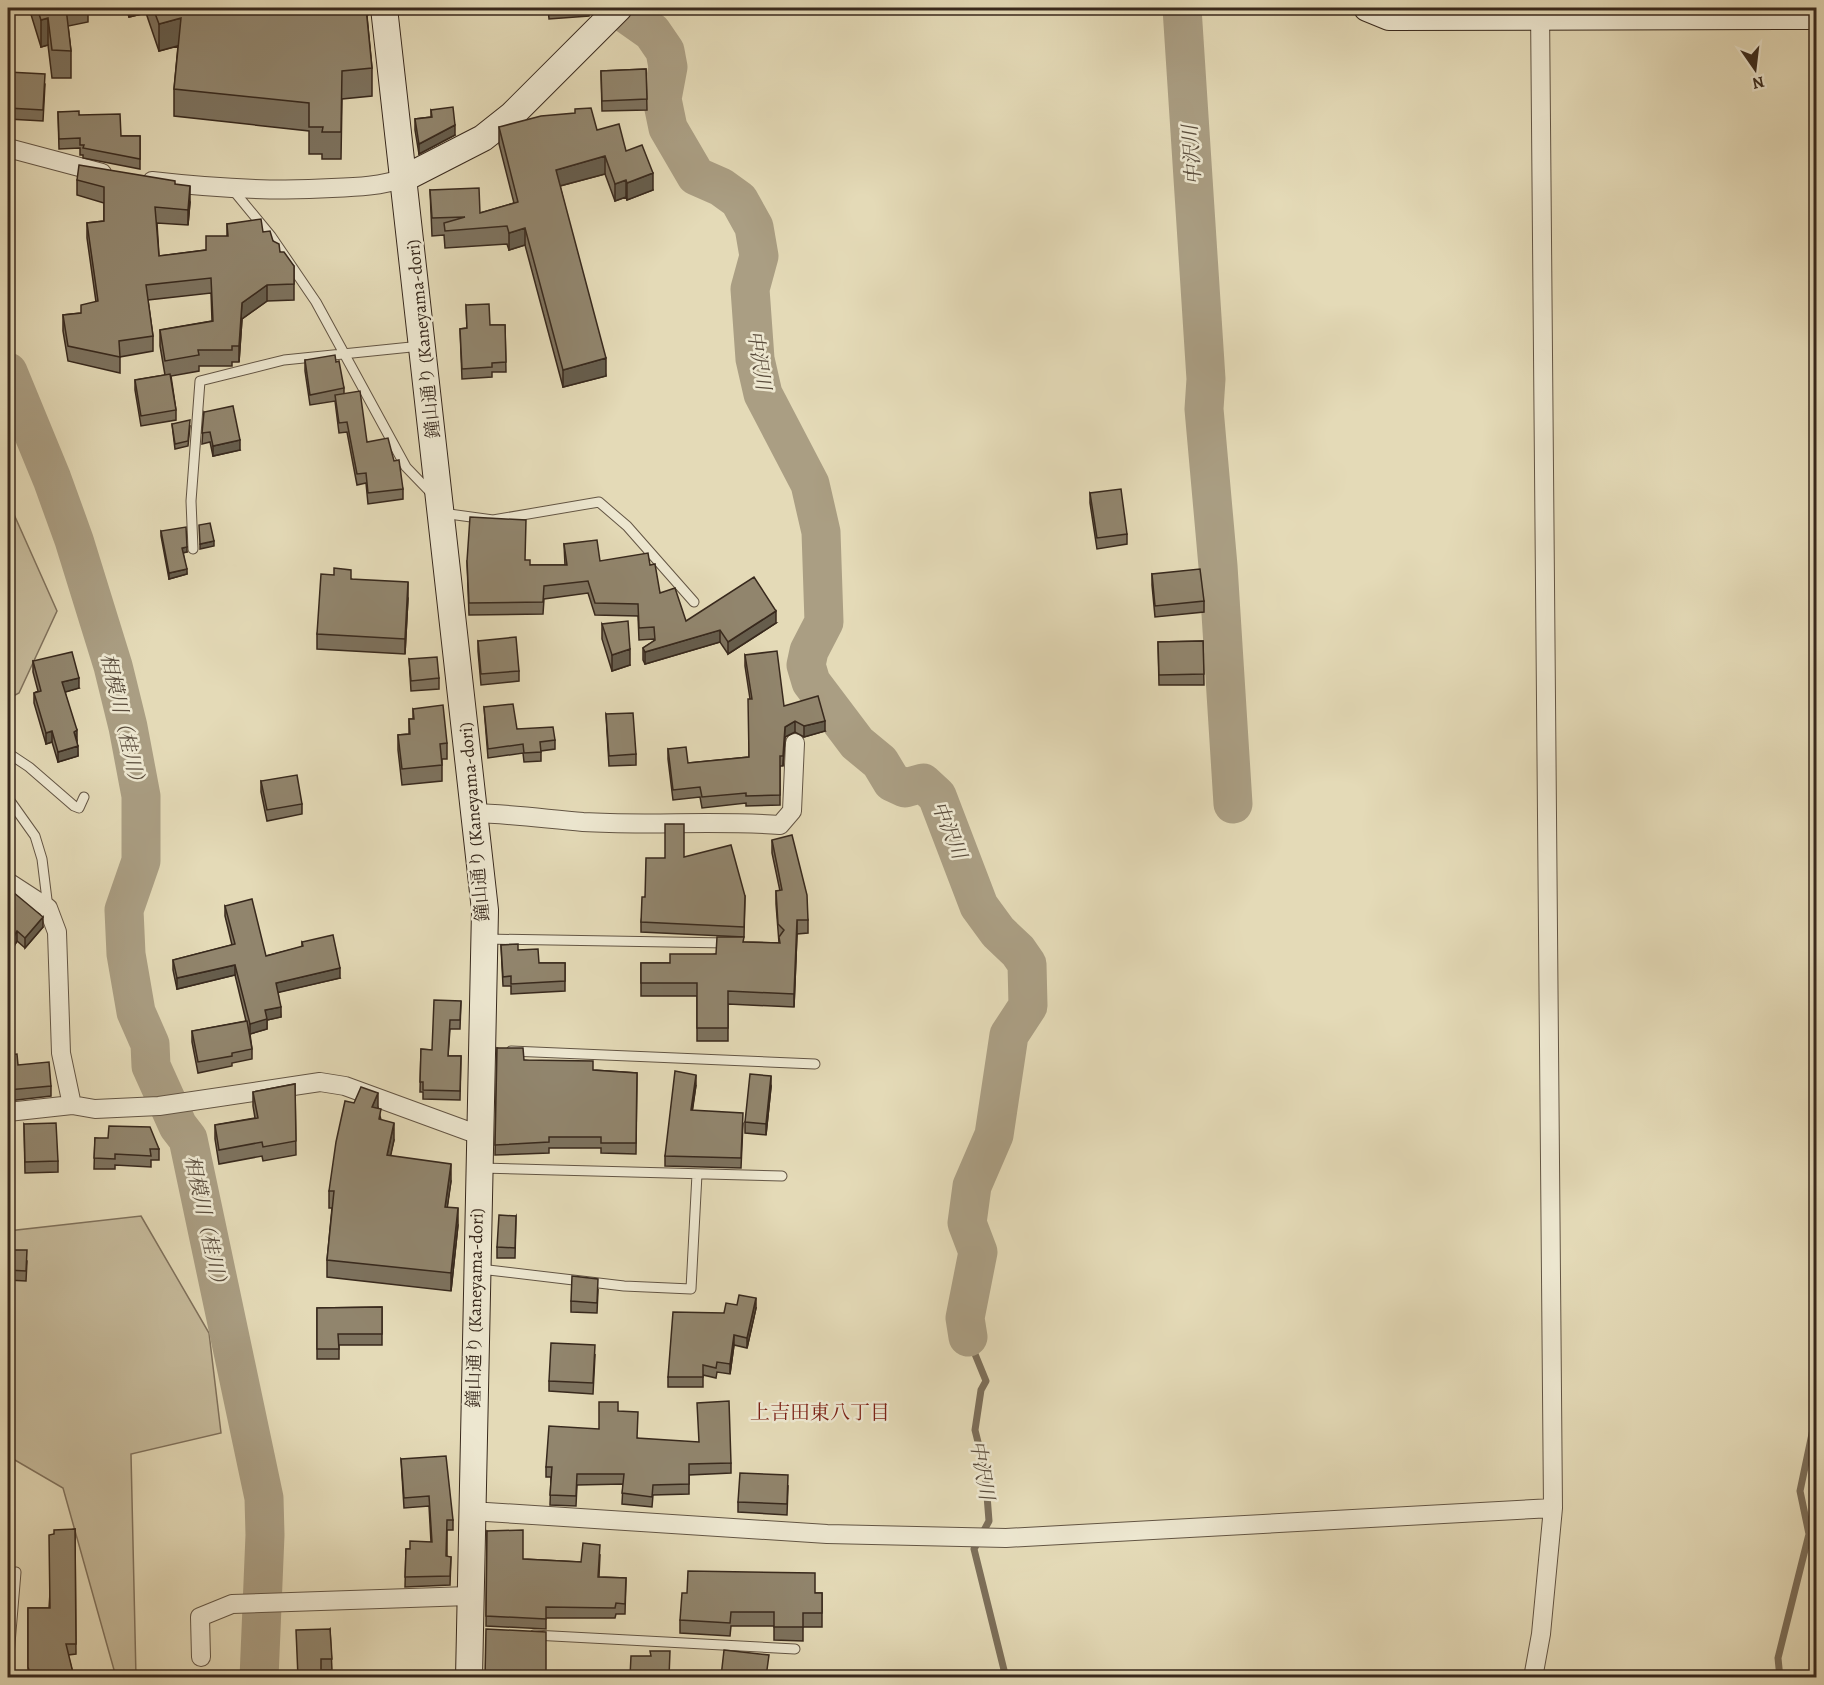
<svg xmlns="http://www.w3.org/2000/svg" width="1824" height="1685" font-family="Alegreya,'Noto Serif JP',serif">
  <rect width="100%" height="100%" fill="#e4dab7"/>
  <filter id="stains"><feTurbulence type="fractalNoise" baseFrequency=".00333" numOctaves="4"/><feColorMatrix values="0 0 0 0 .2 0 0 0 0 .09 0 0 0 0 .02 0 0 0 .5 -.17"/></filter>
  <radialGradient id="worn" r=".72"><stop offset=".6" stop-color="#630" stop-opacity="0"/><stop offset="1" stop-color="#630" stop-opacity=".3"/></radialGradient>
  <path fill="#c7bc9d" stroke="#80725d" stroke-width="1.5" d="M8,501l49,110 -38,82 -11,6z
    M141,1216l68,117 12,100 -90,21 5,223h-20l-53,-189 -55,-32v-225z"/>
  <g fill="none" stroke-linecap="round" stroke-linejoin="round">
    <path stroke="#7c6f5a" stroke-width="7" d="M968,1337l18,44 -5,9 -6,40 10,40 4,51 -15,28 32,129
      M1780,1678l-2,-20 31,-124 -9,-43 16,-76"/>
    <path stroke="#aa9e83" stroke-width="39" d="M618,8l34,24 13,19 3,16 -6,32 6,29 28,48 25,11 18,13 15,27 5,29 -9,33 5,70 8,35 47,90 11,48 3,90 -15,29 -3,14 5,17 46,61 23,19 12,20 13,6 18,-5 14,13 42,110 19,26 20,19 9,13 1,42 -19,29 -15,100 -22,51 -5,37 11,29 -13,66 3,19
      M1182,8l24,371 -2,30 14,157 15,238
      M8,372l44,107 22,61 39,126 15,61 13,69v65l-17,49 2,44 10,58 14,32 1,22 27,60 10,13 76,359 1,37 -6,143"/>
    <g stroke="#635544" stroke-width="11">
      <path id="lane" d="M233,190l38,46 45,66 90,165 27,28
        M442,513l51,7 106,-18 28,24 67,76
        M193,549l-2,-48 9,-120 84,-21 137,-14
        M8,753l21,14 45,39 5,2 5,-11
        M8,798l27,38 7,23 6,49
        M486,939l241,4
        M511,1051l304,13
        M481,1168l301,8
        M480,1269l144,17 67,3 6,-115
        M534,1635l261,14
        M8,1667l8,-95"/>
    </g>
    <g stroke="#635544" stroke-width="20">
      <path id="street" d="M8,148l94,25
        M152,181c61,7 119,11 180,7 26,-1 49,-2 73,-10
        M474,813c37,1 73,6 109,9 66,4 131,-2 197,3l12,-14 3,-68
        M8,882l40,26 9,24 4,121 11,52
        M8,1112l64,-7 23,4 64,-3 161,-24 25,4 134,49
        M471,1511l356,23 179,4 547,-30
        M201,1657l-1,-40 32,-13 237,-8
        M1533,1678l8,-44 12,-126 -13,-1500"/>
    </g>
    <g stroke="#38291d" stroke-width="28">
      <path id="secondary" d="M384,8l101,902 -16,768
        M1367,8l22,9 427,-1
        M405,178l78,-40 29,-23 107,-107"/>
    </g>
    <use href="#lane" stroke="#ede7d0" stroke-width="9"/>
    <use href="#street" stroke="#ede7d0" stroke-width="18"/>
    <use href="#secondary" stroke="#ede7d0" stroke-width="26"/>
  </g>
  <path fill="#7d725e" stroke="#38291d" stroke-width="1.5" d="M29,8h59v14l-20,4 3,25v27h-19l-4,-33 -7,2z
    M126,8h242v7l-1,1 5,52v28l-30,3 -1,60h-19v-5h-13v-23l-135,-15v-27l4,-43 -19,5 -13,-38 -17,4z
    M548,8h42l-1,8 -40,3z
    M646,69l1,41 -45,1 -1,-40z
    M8,72l37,12 -2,37 -35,-2z
    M431,110l24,25 -36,19 -4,-24v-11l16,-2z
    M58,112l21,3 42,21h19v33l-57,-11v-3h-3v-7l-21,1z
    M499,127l98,3 29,21 27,39 -26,10 -1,-3 -11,4 -10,-27 -45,12 46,190 -43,11 -38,-142 -16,5 -2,-6 -62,4 -1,-13 -12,1 -2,-46 50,23 34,-10 -15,-59z
    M77,180l98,4 15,18 -2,23 -31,-2 2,33 47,-6 21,-14v-12l36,8 10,9 7,11 14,14v34l-27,1 -25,18 -3,43h-7v4h-33v5l-28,5 5,34v10l-35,6 -6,-36v-10l30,-5 -5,-29v-16l52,-9 -1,-28 -63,7 5,36v15l-33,6v16l-52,-12 -5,-30v-16l18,-2 15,-11 -9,-64v-15l17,-2v-18l-27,-8z
    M466,305l24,20h15l1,47h-14v5l-30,2 -2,-50 7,-1z
    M305,360l31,2 8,26v5l23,49 27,19 9,28v10l-35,5 -2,-21 -9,2 -10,-53 -8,1 -4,-32 -25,4 -5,-34z
    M204,412l36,38 -27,6 -3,-14 -8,2z
    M172,424l18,2 -2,20 -13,3z
    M1090,493l37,41v10l-30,5 -7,-46z
    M161,531l26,21 -4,1 4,21 -18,5 -8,-43z
    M564,544l36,17 50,4 10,28 26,28 90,2 -48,31 -8,-12 -75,22 -2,-4v-12l11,-7v-2l-15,1 -1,-24 -43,-1 -7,-22 -44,6 -1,15 -74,1 -2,-54 58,-1 5,5h35z
    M1152,574l52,27v11l-49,5 -3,-32z
    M334,575l17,4 57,19 -3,56 -88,-5v-15z
    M602,624l28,41 -18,6 -10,-32z
    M478,641l41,30v10l-38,4 -3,-34z
    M1203,641l1,44h-45l-1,-43z
    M745,655l39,51 41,25 -21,6 -9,-5 -10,5 -2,29h-3v39l-34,1v-3l-44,5 -2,-11 -27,3 -5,-41v-10l20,14 61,-6 1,-58 -5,-33z
    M409,659l30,19v11l-28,2z
    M33,661l46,27 -14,4 12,49 1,15 -20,6 -6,-20 -6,2 -12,-41v-10l4,-2 -5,-19z
    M484,707l33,22 38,11v9l-14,2v10l-17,1 -1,-9 -35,5z
    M413,709l34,34v16h-5v22l-40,4 -4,-35v-15l11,-1v-15h4z
    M606,714l30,40v11l-27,1z
    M261,781l41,23v10l-35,7 -6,-29z
    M772,840l36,80v13l-11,1 -3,73 -66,-3v37h-31v-45h-56v-33h29l46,-9 27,-12 36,1 -3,-39v-13h4l-8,-38z
    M684,857l61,39 -1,41 -103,-5v-10l4,-25 20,-39z
    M8,898l35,29 -18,21 -8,-7 -3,5 -6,-5z
    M225,906l41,50 36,-9v-5l38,36 -62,14 3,25 -14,3v9l-17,5 2,15v10l-20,4v3l-34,7 -6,-31v-11l54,-10 -11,-46 -58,14 -4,-19v-10l59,-15 -7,-29z
    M501,945l17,5 21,13h26v28l-54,3v-8h-8z
    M461,1001l-1,28h-10l-2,27h13l-1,44 -37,-1v-7h-3l1,-43 11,1z
    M497,1048l27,12 69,10 44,3 -1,81 -35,-1v-5h-52v5l-54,2z
    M8,1055l10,10 33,21v10l-43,5z
    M295,1084l1,71 -33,6 -1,-5 -43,8 -4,-25v-14l40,-7 -2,-12v-14z
    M696,1085l-4,26 51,12 -2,45 -76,-2v-10z
    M771,1087l-5,48 -21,-2v-11z
    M378,1108l3,12 13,20 -4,16 61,25 -4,26 11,18 -7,66 -124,-14v-17l5,-52h-3v-17z
    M24,1124l34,37v11l-33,1z
    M95,1138l64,11v11h-8v7l-36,-2v4h-21z
    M516,1216l-1,42h-18v-11z
    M8,1250l19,11 -1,20 -18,-1z
    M598,1290l-1,23 -26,-1v-11z
    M382,1307v38h-43v14h-22v-51z
    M756,1308l-9,40 -13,-3 -4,29 -13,-2 -1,6 -13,-3v12h-35v-10l56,-64z
    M595,1355l-2,39 -44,-3v-10z
    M618,1411l19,27 94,25v10l-42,2v19l-36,1 -1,12 -30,-3 1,-20 -46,1 -1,21 -26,-1 1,-28h-5v-10l53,-38z
    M401,1459l52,61v10h-6v27h4l-1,28 -45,2 1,-38h4l21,-7 -2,-36 -25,2z
    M788,1486l-1,29 -49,-3v-10z
    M75,1529l1,125 -8,1 6,22h-46v-69h21l5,-74z
    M487,1531l36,28 58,3 19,-7 -1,22 27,1 -1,36h-9l-1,4h-69v11l-60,-3z
    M815,1593h7v34h-19v14l-29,-1v-14h-43l-1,10 -50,-3v-13z
    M330,1629l2,41h-11l-23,7z"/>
  <path fill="#665d4c" stroke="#38291d" stroke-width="1.5" d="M129,8h17v5l-17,4z
    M48,18v27l-7,2v-27z
    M181,18v27l-22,6v-27z
    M455,125v10l-36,19v-10z
    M605,156v18l-49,13v-17z
    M653,173v17l-26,10v-17z
    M626,180v17l-11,4v-17z
    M190,186v16l-2,23v-15z
    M525,228v17l-16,5v-17z
    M267,285v16l-25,18 -3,43v-16l3,-43z
    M606,358v18l-43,11v-17z
    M240,440v10l-27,6v-10z
    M214,541v5l-14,3v-5z
    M187,547v5l-5,1v-5z
    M187,569v5l-18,5v-6z
    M408,582v16l-3,56v-15z
    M776,611v12l-48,31v-12z
    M720,630v12l-75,22v-12z
    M630,649v16l-18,6v-16z
    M79,678v10l-17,5v-11z
    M795,721v11l-10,5 -2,29 2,-39z
    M825,721v10l-21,6v-11z
    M77,730v11l-3,-9z
    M52,731v11l-6,2v-11z
    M78,746v10l-20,6v-10z
    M43,917v10l-18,21v-10z
    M797,920v14l-3,73v-13z
    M17,931v10l-3,5v-10z
    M235,965v10l-58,14v-11z
    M340,968v10l-64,15v-10z
    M281,1007v10l-14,3v9l-17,5v-10l15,-14z
    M696,1075v10l-5,36v-11z
    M771,1076v11l-5,48v-11z
    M378,1093v17l-6,-3z
    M394,1123v17l-7,33v-18z
    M451,1164v17l-6,43v-17z
    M458,1208v17l-7,66v-18z
    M756,1298v10l-9,40v-10z
    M734,1335v10l-4,29v-10z"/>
  <path fill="#91856d" stroke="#38291d" stroke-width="1.5" d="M37,8h29l5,43 -19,-1 -4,-32 -7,2z
    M153,8h213l6,60 -30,3 -1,61h-19l1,-5h-14v-24l-135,-14 7,-71 -22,6z
    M646,69l1,30 -45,2 -1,-30z
    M8,72l37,2 -2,36 -35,-2z
    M453,107l2,18 -36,19 -4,-25 17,-2 -1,-7z
    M591,108l6,22 22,-6 7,27 16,-6 11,28 -26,10 -1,-3 -11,4 -10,-28 -49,14 50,188 -43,12 -38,-142 -16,5 -2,-7 -62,5 -1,-8 21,-6 -33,1 -2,-28 49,-2 1,25 38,-11 -19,-75 42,-11 34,-3v-4z
    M79,111v4l41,-1 1,22h19v23l-57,-11 1,-3h-4v-7l-21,1 -1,-27z
    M79,165l96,16v3l15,2 -2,24 -33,-3 4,49 47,-6v-14h22l-1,-12 34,-5 2,13 7,-1 3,10 6,3 1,8h4l10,14v18l-27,1 -25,18 -3,43h-7v4h-34l1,5 -34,6 -5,-31 53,-9 -2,-43 -65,7 7,51 -34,5 1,16 -52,-11 -5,-31 18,-2v-8l17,-4 -11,-78 17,-2v-34l-27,-7z
    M489,304l1,21h15l1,37 -14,1v4l-30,2 -2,-40 7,-1 -1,-23z
    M335,355l1,7 3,-1 5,27 -34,7 -5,-35z
    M170,374l6,36 -35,6 -6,-36z
    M360,391l7,51 21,-4 6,23 5,-1 4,29 -35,4 -2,-20 -9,1 -10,-52 -8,1 -4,-28z
    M233,406l7,34 -27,6 -3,-14 -8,1 2,-21z
    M190,420l-2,21 -13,3 -3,-20z
    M1121,489l6,45 -30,4 -7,-45z
    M470,517l56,3 -1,40h5v5h37l-3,-21 33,-4 3,21 48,-8 2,12 5,-1 5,29 15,-5 11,33 68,-44 22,34 -48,31 -8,-12 -75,22 -2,-4 12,-8 -1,-13 -15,1 -1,-24 -43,-1 -7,-22 -44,5 -1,16 -74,1 -2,-42z
    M210,523l4,18 -14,3 -1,-19z
    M186,527l1,20 -5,1 5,21 -18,4 -8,-42z
    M334,568l17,2v9l57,3 -3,57 -88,-5 4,-60 13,1z
    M1200,569l4,32 -49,5 -3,-32z
    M628,621l2,28 -18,6 -10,-31z
    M516,637l3,34 -38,3 -3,-33z
    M1203,641l1,33 -45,1 -1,-33z
    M777,651l7,55 34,-10 7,25 -21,5 -9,-5 -10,6 -2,29h-3v39l-34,1v-3l-44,4 -2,-10 -27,3 -5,-41 18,-2 2,16 61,-6 -1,-58h4l-7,-44z
    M72,652l7,26 -17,4 15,48 -3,2 4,14 -20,6 -6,-21 -6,2 -12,-40 7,-2 -8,-30z
    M437,657l2,21 -28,3 -2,-22z
    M513,704l4,25 36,-2 2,13 -15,2 1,10 -17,1 -1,-9 -35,5 -4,-42z
    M443,705l4,38 -7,1 2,21 -40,4 -4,-34 12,-1 -1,-15h5l-1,-10z
    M633,713l3,41 -27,2 -3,-42z
    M297,775l5,29 -35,6 -6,-29z
    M665,824h19v33l47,-12 14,51 -1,31 -103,-5 1,-25h3l1,-39h19z
    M792,835l15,60 1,25h-11l-3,74 -66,-3v37h-31v-45h-56v-20h29v-9h46l1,-17h27l-1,5 37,1 -1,-6 5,-7 -6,-6 -2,-33 6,-1 -10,-50z
    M13,892l30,25 -18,21 -8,-7 -3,5 -6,-6v-32z
    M252,899l14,57 37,-10 -1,-4 31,-7 7,33 -64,15 5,24 -16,3 2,9 -17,5 -15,-59 -58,13 -4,-18 62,-16 -10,-38z
    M518,944v6l20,-1 1,14h26v18l-54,3v-8l-8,1 -2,-32z
    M434,1000l27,1 -1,19h-10l-2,36h13l-1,35 -37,-1v-8h-3l1,-33 11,1z
    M247,1021l5,28 -20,4v3l-34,6 -6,-31z
    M497,1048h26l1,12 69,1v9l44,3 -1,70h-35v-6h-52v5l-54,3z
    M17,1054l1,11 31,-3 2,24 -43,4v-35z
    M675,1071l21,4 -5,35 52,3 -2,45 -76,-2z
    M750,1074l21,2 -5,48 -21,-2z
    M295,1084l1,57 -33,6 -1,-5 -43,8 -4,-25 43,-7 -5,-26z
    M361,1087l17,6 -6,14 9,2 -2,10 15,4 -7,32 64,9 -6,43 13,1 -7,65 -124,-13 7,-69h-5l7,-49 9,-41 9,2z
    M56,1123l2,38 -33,1 -1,-38z
    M109,1126l41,1 9,22h-9l1,7 -36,-2v5l-21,-1 1,-20h13z
    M499,1215l17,1 -1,32 -18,-1z
    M8,1250h19l-1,21 -18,-1z
    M572,1276l26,3 -1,24 -26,-2z
    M739,1295l17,3 -9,40 -13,-3 -4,29 -13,-2 -1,6 -13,-3v12h-35l5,-65 51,1 2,-10 11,2z
    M382,1307v27h-44l1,15h-22v-41z
    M551,1343l44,2 -2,38 -44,-2z
    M729,1401l2,62 -42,1v20l-36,1 -1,12 -30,-4 2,-19h-47l-1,22 -26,-1 2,-28h-6l3,-41 50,3v-27h19v9l20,1 -1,26 62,4 -2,-39z
    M446,1456l7,64h-6l-1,36 5,1 -1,19 -45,1 1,-28h4v-8l22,1 -3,-46 -25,2 -3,-39z
    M740,1473l48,2 -1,29 -49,-2z
    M75,1529l1,115h-10l8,33h-43l-3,-10v-59h22l-1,-73 5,-1v-4z
    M523,1530v29l58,3 2,-19 17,2 -2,32 28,1 -1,26 -9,-1 -1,5 -69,-1v12l-60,-3 1,-85z
    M688,1571l127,2v20h7v20h-19v14h-29v-15h-43l-1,11 -50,-3 2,-27h5z
    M330,1629l2,30h-11v18h-23l-2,-47z
    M486,1629l60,3v41l25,-2v6h-86z
    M724,1650l45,5 -3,22h-45z
    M650,1651h20l-1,26h-39l1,-21h20z
    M403,1673v4h-23v-3z"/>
  <g text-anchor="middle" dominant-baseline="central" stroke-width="5" stroke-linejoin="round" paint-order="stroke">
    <g font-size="18" fill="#38291d" stroke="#ede7d0">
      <text transform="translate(423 339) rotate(-96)">鐘山通り (Kaneyama-dori)</text>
      <text transform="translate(474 822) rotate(-95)">鐘山通り (Kaneyama-dori)</text>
      <text transform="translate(475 1308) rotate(-89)">鐘山通り (Kaneyama-dori)</text>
    </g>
    <g font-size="20" font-style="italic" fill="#5a4c3c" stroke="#ede7d0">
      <text transform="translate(1192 155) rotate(-94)">中沢川</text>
      <text transform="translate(759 360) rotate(81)">中沢川</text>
      <text transform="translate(123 722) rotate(77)">相模川（桂川）</text>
      <text transform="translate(949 830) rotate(68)">中沢川</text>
      <text transform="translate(206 1224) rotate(78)">相模川（桂川）</text>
      <text transform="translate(982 1470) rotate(80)">中沢川</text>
    </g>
    <g font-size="20" fill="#7a1f14" stroke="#ede7d0">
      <text x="820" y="1412">上吉田東八丁目</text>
    </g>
  </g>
  <rect width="1824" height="1685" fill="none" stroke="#e4dab7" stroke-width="30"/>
  <rect x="9" y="9" width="1806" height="1667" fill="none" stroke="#38291d" stroke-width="3"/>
  <rect x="15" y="15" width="1794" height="1655" fill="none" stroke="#38291d" stroke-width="1.5"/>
  <g transform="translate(1755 69) rotate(166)" stroke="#ede7d0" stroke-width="4.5" paint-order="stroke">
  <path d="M0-4.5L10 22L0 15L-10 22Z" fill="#38291d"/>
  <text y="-9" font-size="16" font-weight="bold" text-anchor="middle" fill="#38291d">N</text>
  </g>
  <rect width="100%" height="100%" filter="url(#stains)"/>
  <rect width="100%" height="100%" fill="url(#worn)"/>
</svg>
